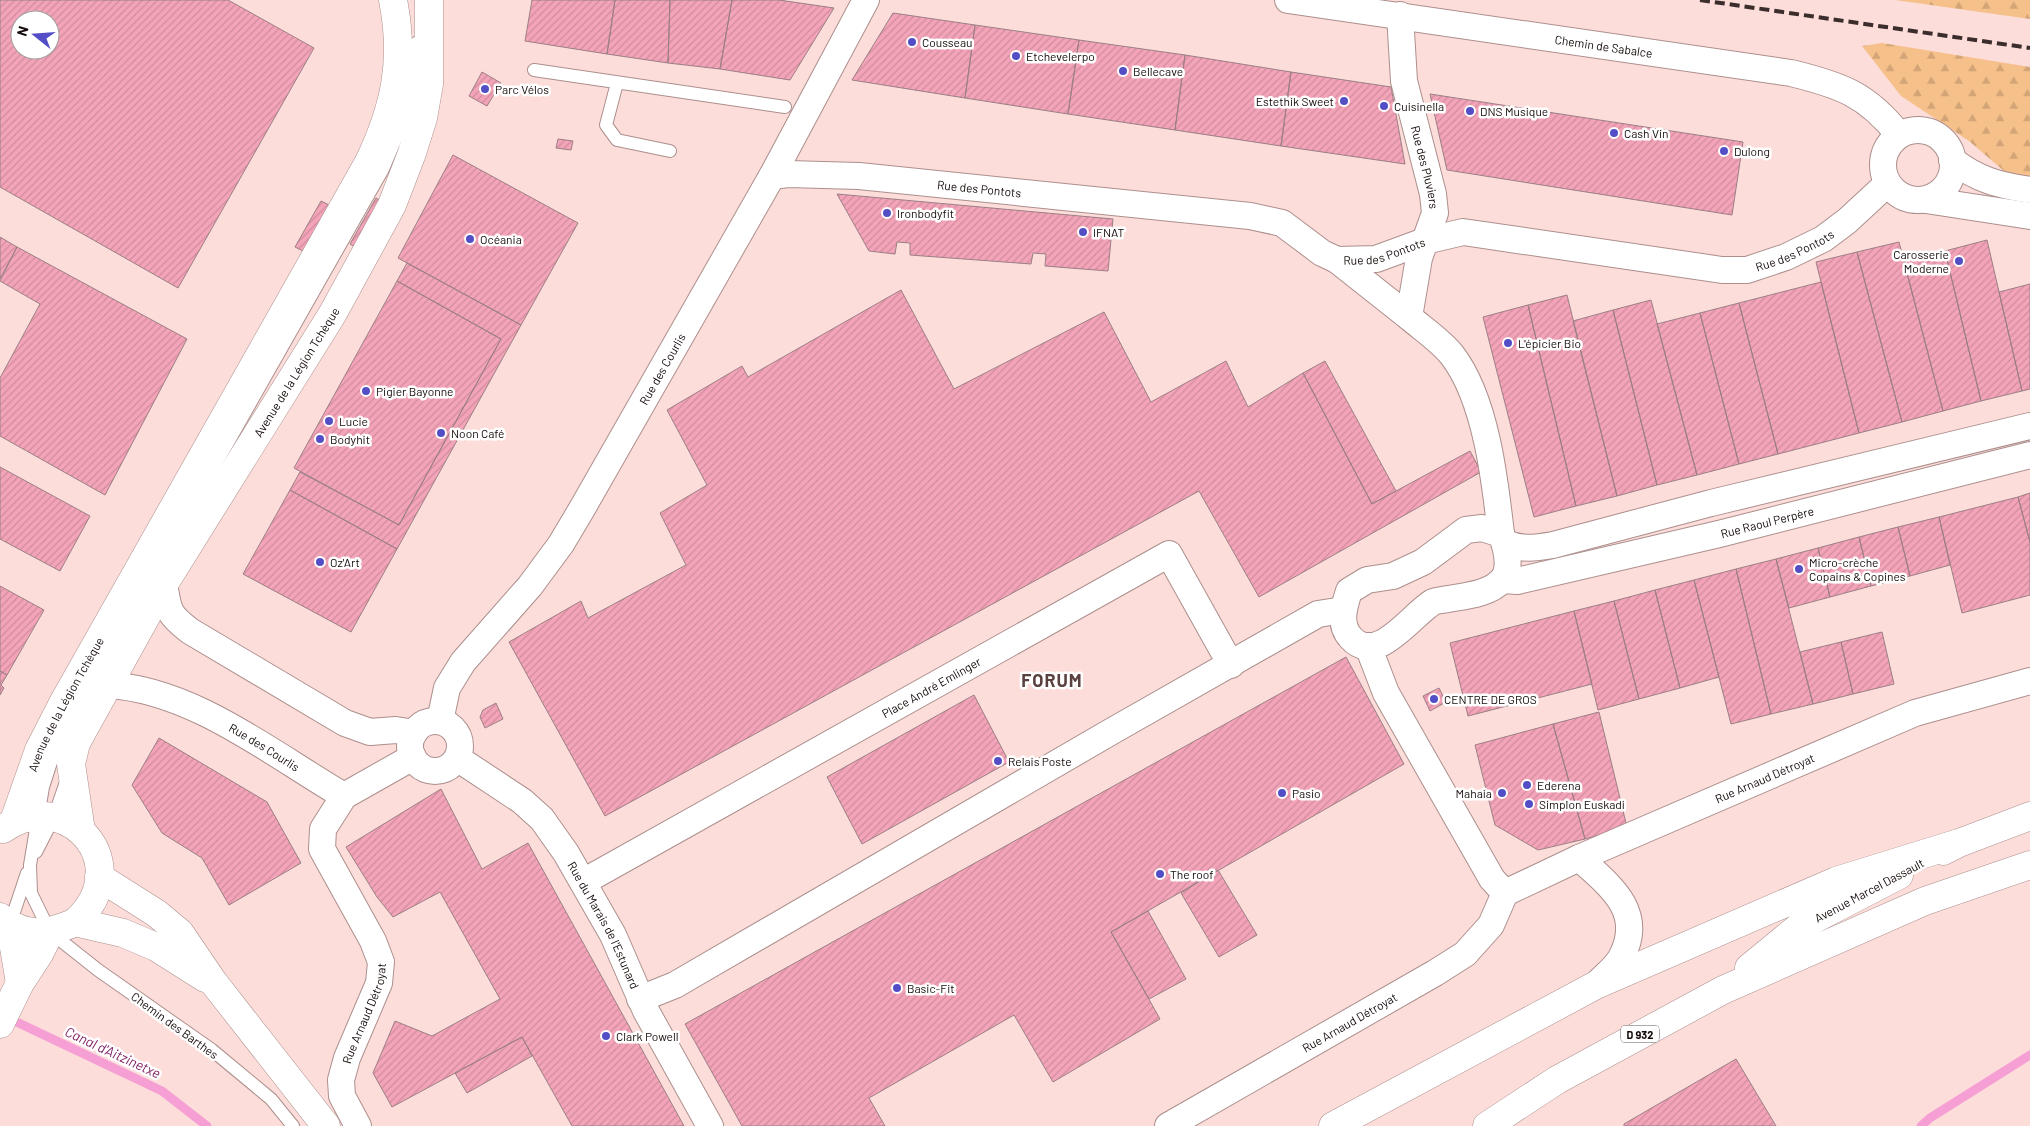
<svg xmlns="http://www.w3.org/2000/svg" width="2030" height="1126" font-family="Barlow,sans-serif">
  <defs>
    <pattern id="forest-firs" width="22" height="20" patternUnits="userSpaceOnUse" patternTransform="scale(1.25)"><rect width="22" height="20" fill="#f6c08a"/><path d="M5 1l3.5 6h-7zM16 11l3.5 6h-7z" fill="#d2a476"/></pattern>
    <pattern id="building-hatch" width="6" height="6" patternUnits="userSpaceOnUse" patternTransform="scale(1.25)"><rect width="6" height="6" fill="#f4a4b8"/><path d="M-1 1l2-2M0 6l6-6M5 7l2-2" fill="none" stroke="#d08c9d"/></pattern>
  </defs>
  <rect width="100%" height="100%" fill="#fcddda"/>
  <path fill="url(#forest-firs)" d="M1895,0h135v19z
    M1882,43l148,24v111l-19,-1 -42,-36 -68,-45 -39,-50z"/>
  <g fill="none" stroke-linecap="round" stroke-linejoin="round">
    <path stroke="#f59fd5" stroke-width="9" d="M6,1017l156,74 45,35
      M1921,1126l9,-8 100,-63"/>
  </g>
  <path fill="url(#building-hatch)" stroke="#9b7f85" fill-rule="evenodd" d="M0,0h228l86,48 -136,240 -178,-101zM20,20h30v30h-30z
    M532,0h83l-8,54 -82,-13z
    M615,0h55l-2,63 -61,-9z
    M670,0h62l-12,69 -52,-6z
    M732,0h47l55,8 -44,72 -70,-11z
    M893,13l82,12 -10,73 -113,-18z
    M975,25l104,15 -11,74 -103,-16z
    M1079,40l106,15 -10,75 -107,-16z
    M1185,55l106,17 -10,74 -106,-16z
    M482,72l19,11 -14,23 -18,-10z
    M1291,72l100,15 14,77 -124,-18z
    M1430,94l313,48 -11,73 -285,-45z
    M558,139l15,2 -2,9 -15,-2z
    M453,155l125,68 -57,102 -123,-67z
    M837,194l276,25 -5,52 -63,-5 1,-12 -13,-1 -2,11 -121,-9v-12l-13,-1 -2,12 -26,-3z
    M376,198l7,4 -26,46 -7,-4z
    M321,201l8,4 -26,46 -8,-4z
    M0,237l17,10 -17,32z
    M1987,240l35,151 -41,10 -36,-150z
    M1899,242l44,169 -41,11 -45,-170z
    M17,247l170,92 -82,156 -105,-59v-58l40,-74 -40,-23z
    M1945,251l36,150 -38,10 -39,-149z
    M1857,252l45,170 -43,11 -43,-171z
    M407,263l114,62 -124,224 -107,-59 10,-18 99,53 102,-186 -104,-58z
    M397,281l104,58 -102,186 -105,-57z
    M1821,282l38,151 -81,21 -39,-151z
    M2030,284v105l-8,2 -23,-99z
    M901,290l53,99 150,-77 47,90 75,-41 22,46 55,-34 69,131 98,-53 11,21 -222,125 -60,-106 -594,325 -96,-174 72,-41 7,17 98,-53 -26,-52 47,-28 -40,-75 75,-44 6,11z
    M1567,295l50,201 -41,10 -48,-201z
    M1651,300l46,175 -40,10 -44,-175z
    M1739,303l39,151 -39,10 -39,-151z
    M1528,305l48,201 -42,11 -51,-200z
    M1613,310l44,175 -40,11 -44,-175z
    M1700,313l39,151 -42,11 -40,-151z
    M1325,361l71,130 -24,13 -69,-131z
    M0,467l90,49 -30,55 -60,-32z
    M290,490l107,59 -46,83 -108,-58z
    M2030,493v49l-12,-45z
    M2018,497l12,45v53l-68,18 -23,-96z
    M1939,517l11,48 -40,11 -12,-49z
    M1898,527l12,49 -39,10 -12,-49z
    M1859,537l12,49 -41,11 -12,-49z
    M1818,548l12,49 -41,11 -13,-49z
    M1776,559l37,145 -42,10 -35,-145z
    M1736,569l35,145 -40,10 -37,-144z
    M1694,580l25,97 -39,11 -25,-98z
    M0,586l44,24 -37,65 -7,-4z
    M1655,590l25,98 -41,11 -25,-98z
    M1614,601l25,98 -41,11 -24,-99z
    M1574,611l18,73 -124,32 -18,-73z
    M1882,632l12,52 -41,10 -12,-52z
    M1841,642l12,52 -40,10 -13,-52z
    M1346,657l58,107 -293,168 49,87 -107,63 -39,-67 -145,83 16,28h-143l-57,-102z
    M0,671l7,4 -6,10 3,3 -4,7z
    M1439,688l7,14 -16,9 -7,-15z
    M974,695l35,67 -147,82 -35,-67z
    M496,703l7,16 -18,9 -5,-11 3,-7z
    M1599,712l28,115 -42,12 -32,-115z
    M1553,724l32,115 -47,11 -43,-25 -20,-80z
    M159,738l108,64 34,61 -72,42 -27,-47 -40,-25 -30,-48z
    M441,789l41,80 46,-26 156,283h-112l-50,-89 -130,70 -19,-34 22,-52 37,15 68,-37 -60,-107 -47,25 -16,-20 -31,-50z
    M1218,870l39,65 -38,22 -38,-64z
    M1148,911l38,68 -37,20 -38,-67z
    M522,1037l10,19 -65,37 -12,-20z
    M1736,1059l40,67h-152v-2z"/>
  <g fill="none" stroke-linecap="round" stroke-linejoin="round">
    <g stroke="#ac8f8d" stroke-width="14">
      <path id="service" d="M534,70l251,37
        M617,83l-11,42 11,15 53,11
        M36,852l18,-35 13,-38
        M10,924l17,-51
        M293,1126l-22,-27 -59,-49 -114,-80 -48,-38 -19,-39 -1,-28 13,-78 11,-34 11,-23 318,-561 23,-54 7,-33 3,-39"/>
    </g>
    <g stroke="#ac8f8d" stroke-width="28">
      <g id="minor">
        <path id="s1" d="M1288,0l503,73c49,12 76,21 108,62"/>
        <path id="s2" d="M1400,15l4,66 29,113 2,19 -16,45 -10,59c14,12 32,24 43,38 34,44 43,125 49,179"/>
        <circle cx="1918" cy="165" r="35"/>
        <path d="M1952,160c26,20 46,25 78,30"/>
        <path id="s3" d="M772,176l16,-2 71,2 391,40 32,7 40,30 15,7 39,-1 49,-18 38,-9 259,38h25l39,-13 37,-18 24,-18 40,-37"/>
        <path d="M1926,200l104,16"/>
        <path d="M1337,260l72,57"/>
        <path d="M1482,528l19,6c5,12 12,36 0,47 -12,13 -36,15 -53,18 -5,1 -11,1 -15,3 -21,12 -56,65 -82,36 -13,-14 -7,-31 -2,-47l18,-11 26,-4 30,-14 43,-32z"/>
        <path d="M1505,543c17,7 30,5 48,2l158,-42 319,-77"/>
        <path id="s4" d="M1503,580l14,1 202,-47 311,-79"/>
        <path d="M164,584c5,27 3,29 26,47l155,92 25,9 26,-2 18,3"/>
        <path d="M1368,646l18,47 106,186 13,14"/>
        <path id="s5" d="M107,685c85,4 165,69 237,111"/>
        <path id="s6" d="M440,721l7,-33 16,-26 67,-76 31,-42 22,-37 189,-331 94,-176"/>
        <circle cx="435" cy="746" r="25"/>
        <path id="s7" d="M457,758l65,43 20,18 24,34 47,82 33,76 64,115"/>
        <path d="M1579,858c30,27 66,53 43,98 -5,11 -18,20 -26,29"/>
        <path id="s8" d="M583,882l586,-328 62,111"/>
        <path d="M640,999l35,-14 439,-255 204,-116 25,-4"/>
        <path id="s9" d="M358,1126l-16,-30 -1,-16 6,-22 32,-75 2,-21 -8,-21 -51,-92 1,-20 21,-33 69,-39"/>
        <path id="s10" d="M1168,1126l267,-153 30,-19 26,-29 14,-32 74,-35 336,-145 115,-32"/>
      </g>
    </g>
    <g stroke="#ac8f8d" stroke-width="29">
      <g id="tertiary">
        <path id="s11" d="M14,821l25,-71 23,-45 307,-543c26,-55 36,-101 24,-162"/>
        <path id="s12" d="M81,831l-10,-67 5,-21 88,-159 169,-271 59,-108 20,-52 11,-35 6,-34v-84"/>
        <path d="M99,877l57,36 24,20 34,50 112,143"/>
        <path d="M0,917c15,13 37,20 57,12 6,-2 13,-4 18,-7 5,-3 9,-9 13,-14 39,-55 -26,-120 -85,-79"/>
        <path d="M75,922l48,11 33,14 49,31"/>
        <path d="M10,924l10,59"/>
        <path d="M0,1024l20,-41 19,-29 11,-22"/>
      </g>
    </g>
    <g stroke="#ac8f8d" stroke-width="29">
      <path id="primary" d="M1943,851l16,-8 71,-27
        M1749,968l50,-41 100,-52
        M1333,1126l263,-141 240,-104 123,-38
        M1487,1126l70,-46 166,-90 202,-89 105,-36"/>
    </g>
    <use href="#service" stroke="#fff" stroke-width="12"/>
    <use href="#minor" stroke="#fff" stroke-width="26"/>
    <use href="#tertiary" stroke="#fff" stroke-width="28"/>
    <use href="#primary" stroke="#fff" stroke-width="28"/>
    <path stroke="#3a2d2c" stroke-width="4" stroke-dasharray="10 5" stroke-linecap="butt" d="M1700,0l330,48"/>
  </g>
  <g fill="#544ec6" stroke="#fff" stroke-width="2">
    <circle cx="912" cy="42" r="5"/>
    <circle cx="1016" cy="56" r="5"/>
    <circle cx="1123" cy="71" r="5"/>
    <circle cx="485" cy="89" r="5"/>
    <circle cx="1344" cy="101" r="5"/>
    <circle cx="1384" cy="106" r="5"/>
    <circle cx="1470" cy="111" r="5"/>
    <circle cx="1614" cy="133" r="5"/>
    <circle cx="1724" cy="151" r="5"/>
    <circle cx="887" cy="213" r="5"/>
    <circle cx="1083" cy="232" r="5"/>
    <circle cx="470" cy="239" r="5"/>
    <circle cx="1959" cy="261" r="5"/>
    <circle cx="1508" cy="343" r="5"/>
    <circle cx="366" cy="391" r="5"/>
    <circle cx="329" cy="421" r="5"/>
    <circle cx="441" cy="433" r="5"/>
    <circle cx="320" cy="439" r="5"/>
    <circle cx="320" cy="562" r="5"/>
    <circle cx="1799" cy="569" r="5"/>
    <circle cx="1434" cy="699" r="5"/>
    <circle cx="998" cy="761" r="5"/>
    <circle cx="1527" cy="785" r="5"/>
    <circle cx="1282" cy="793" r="5"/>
    <circle cx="1502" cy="793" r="5"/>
    <circle cx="1529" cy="804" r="5"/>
    <circle cx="1160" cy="874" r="5"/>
    <circle cx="897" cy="988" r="5"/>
    <circle cx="606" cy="1036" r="5"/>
  </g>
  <g text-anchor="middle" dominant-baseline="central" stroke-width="5" stroke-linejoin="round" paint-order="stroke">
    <rect fill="#fff" stroke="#5b5454" stroke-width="1" x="1621" y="1025.5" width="38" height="17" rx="4"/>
    <g font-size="11" font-weight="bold" fill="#150b0a">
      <text x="1640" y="1034">D 932</text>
    </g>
    <g font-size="12" fill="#150b0a" stroke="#fff" text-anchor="start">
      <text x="922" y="42">Cousseau</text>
      <text x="1026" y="56">Etchevelerpo</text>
      <text x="1133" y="71">Bellecave</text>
      <text x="495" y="89">Parc Vélos</text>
      <text x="1334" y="101" text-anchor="end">Estethik Sweet</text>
      <text x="1394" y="106">Cuisinella</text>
      <text x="1480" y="111">DNS Musique</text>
      <text x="1624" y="133">Cash Vin</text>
      <text x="1734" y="151">Dulong</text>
      <text x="897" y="213">Ironbodyfit</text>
      <text x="1093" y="232">IFNAT</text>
      <text x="480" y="239">Océania</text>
      <text x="1949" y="254" text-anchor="end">Carosserie<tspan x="1949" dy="14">Moderne</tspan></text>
      <text x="1518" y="343">L'épicier Bio</text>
      <text x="376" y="391">Pigier Bayonne</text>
      <text x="339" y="421">Lucie</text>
      <text x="451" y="433">Noon Café</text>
      <text x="330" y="439">Bodyhit</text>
      <text x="330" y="562">Oz'Art</text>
      <text x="1809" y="562">Micro-crèche<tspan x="1809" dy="14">Copains &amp; Copines</tspan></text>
      <text x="1444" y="699">CENTRE DE GROS</text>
      <text x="1008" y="761">Relais Poste</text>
      <text x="1537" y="785">Ederena</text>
      <text x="1292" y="793">Pasio</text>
      <text x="1492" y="793" text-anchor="end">Mahaia</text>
      <text x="1539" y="804">Simplon Euskadi</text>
      <text x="1170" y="874">The roof</text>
      <text x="907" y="988">Basic-Fit</text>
      <text x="616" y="1036">Clark Powell</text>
    </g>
    <g font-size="12" fill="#150b0a" stroke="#fff">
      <text stroke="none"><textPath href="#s1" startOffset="319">Chemin de Sabalce</textPath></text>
      <text stroke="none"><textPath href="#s2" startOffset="155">Rue des Pluviers</textPath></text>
      <text stroke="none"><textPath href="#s3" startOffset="208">Rue des Pontots</textPath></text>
      <text stroke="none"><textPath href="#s3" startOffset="1048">Rue des Pontots</textPath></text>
      <text stroke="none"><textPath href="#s3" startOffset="628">Rue des Pontots</textPath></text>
      <text stroke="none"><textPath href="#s6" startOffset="420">Rue des Courlis</textPath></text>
      <text stroke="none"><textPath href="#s12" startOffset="521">Avenue de la Légion Tchèque</textPath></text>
      <text stroke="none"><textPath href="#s4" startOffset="271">Rue Raoul Perpère</textPath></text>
      <text stroke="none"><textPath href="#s8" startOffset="399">Place André Emlinger</textPath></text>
      <text stroke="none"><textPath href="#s11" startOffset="128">Avenue de la Légion Tchèque</textPath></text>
      <text stroke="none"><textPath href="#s5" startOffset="171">Rue des Courlis</textPath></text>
      <text stroke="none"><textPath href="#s10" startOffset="701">Rue Arnaud Détroyat</textPath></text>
      <text transform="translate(1869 890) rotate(-28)">Avenue Marcel Dassault</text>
      <text stroke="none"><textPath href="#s7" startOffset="228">Rue du Marais de l'Estunard</textPath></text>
      <text stroke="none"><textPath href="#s9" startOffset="121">Rue Arnaud Détroyat</textPath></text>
      <text stroke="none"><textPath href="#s10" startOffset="209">Rue Arnaud Détroyat</textPath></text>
      <text transform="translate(175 1025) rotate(36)">Chemin des Barthes</text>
    </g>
    <g font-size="14" font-style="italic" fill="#7f1c62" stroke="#fff">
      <text transform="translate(113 1052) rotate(25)">Canal d'Aitzinetxe</text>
    </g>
    <g font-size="18" font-weight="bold" letter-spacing="1" fill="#5a413f" stroke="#fff">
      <text x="1052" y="680">FORUM</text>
    </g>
  </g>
  <g transform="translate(35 35) rotate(287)"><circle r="24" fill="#ffffff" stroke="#a19d9d"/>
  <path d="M0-4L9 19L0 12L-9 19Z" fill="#544ec6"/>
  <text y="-8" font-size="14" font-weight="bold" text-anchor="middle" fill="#150b0a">N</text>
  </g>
</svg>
